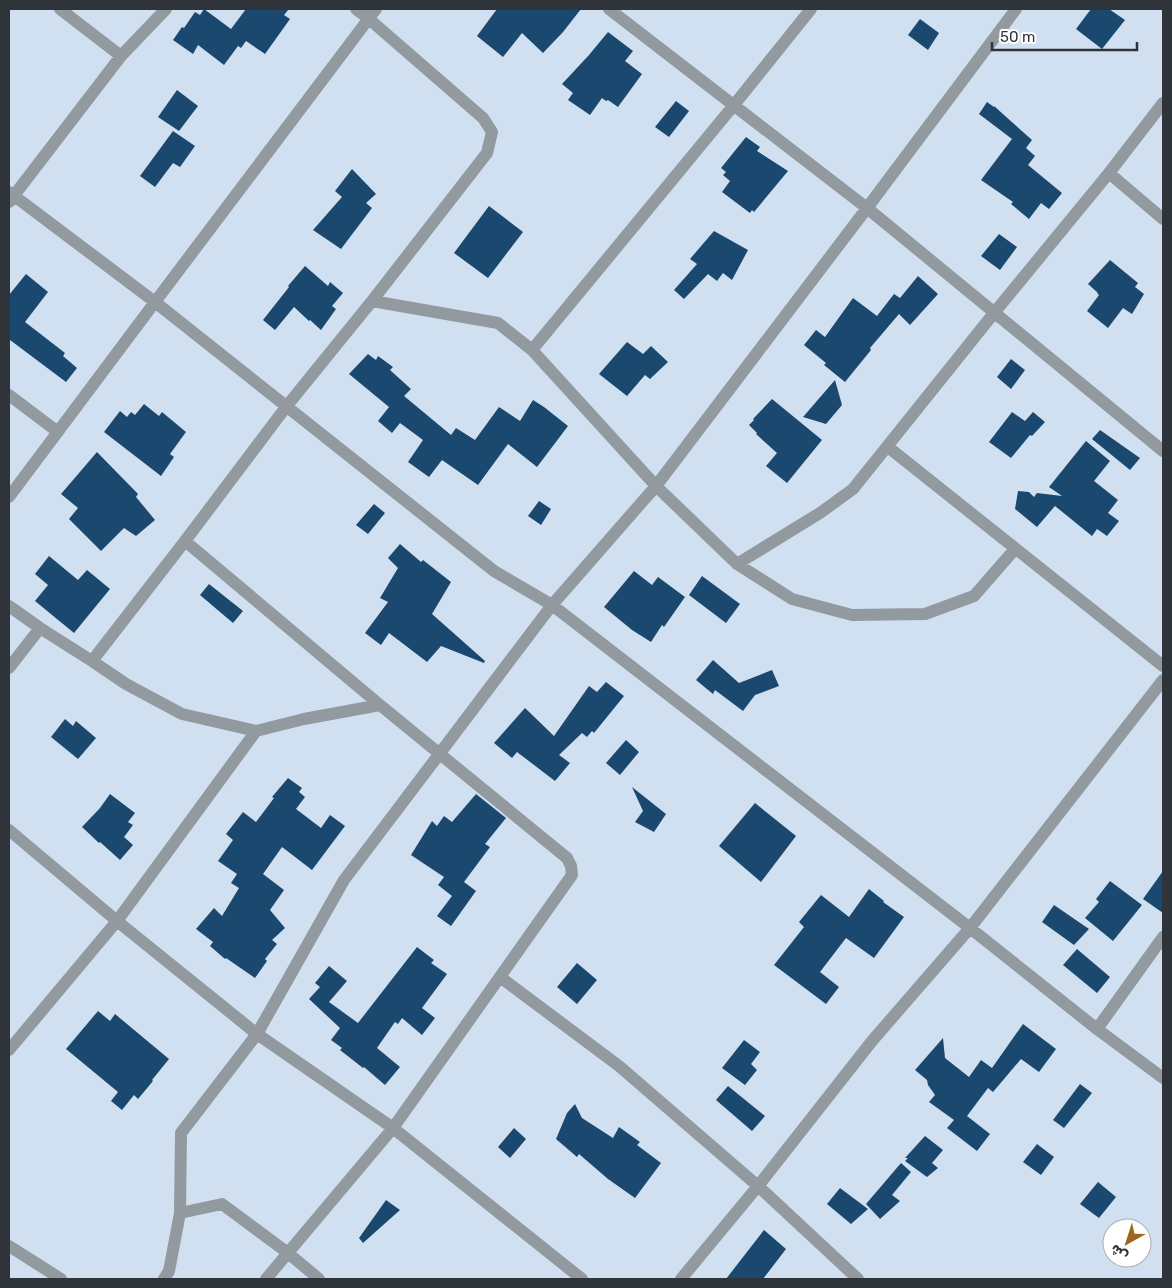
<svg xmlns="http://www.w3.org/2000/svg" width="1172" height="1288" font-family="Rubik,Vazirmatn,sans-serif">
  <rect width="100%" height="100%" fill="#d1e0f0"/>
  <path fill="#1b486f" d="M204,9l27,20 15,-20h43l-5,6 6,4 -25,35 -19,-13 -5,7 -3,-2 -14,19 -26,-20 -5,9 -20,-14 9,-13 2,1 11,-16 5,3z
    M497,9h84l-18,23 -20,21 -21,-20 -19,24 -26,-21z
    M1091,9h18l16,11 -23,29 -26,-20z
    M920,19l19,14 -11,17 -20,-15z
    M608,32l25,19 -8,10 17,13 -24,33 -10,-7 -2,1 -4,-3 -12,17 -22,-15 5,-7 -11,-9 27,-29z
    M177,90l21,16 -19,25 -21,-14z
    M676,101l13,10 -20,26 -14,-10z
    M987,102l7,5v-1l38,34 -6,8 9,8 -7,9 34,28 -13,16 -8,-6 -12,16 -18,-15 2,-2 -32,-22 31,-41 -33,-25z
    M173,131l22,15 -15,21 -7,-4 -18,24 -15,-11z
    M746,137l14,10 -3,4 31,20 -34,41 -2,-2 -2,3 -28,-21 8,-11 -7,-6 3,-3 -5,-4z
    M352,169l24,25 -10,9 6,5 -31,41 -28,-19 29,-33 -7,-6z
    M489,206l34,26 -35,46 -34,-25z
    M714,231l34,19 -16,30 -9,-7 -6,8 -9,-7 -24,25 -10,-9 23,-26 -7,-5z
    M999,234l18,13 -17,23 -19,-14z
    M1110,260l28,23 -3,4 9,7 -12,20 -9,-6 -15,20 -21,-17 12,-16 -2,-2h1l-10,-9z
    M305,266l23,20 2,-4 13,11 -11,13 4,3 -15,21 -11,-10 -1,1 -15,-14 -19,23 -12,-10 26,-33 -1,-1z
    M26,274l22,18 -23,30 40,31 -2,3 14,12 -11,14 -56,-42 -1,1v-46z
    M918,276l20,18 -28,31 -11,-11 -29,34 1,2 -26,32 -21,-17 2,-2 -22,-18 12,-15 9,7 28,-39 24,18 17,-22 6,4z
    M627,342l16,12 8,-8 17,16 -18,17 -5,-4 -18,21 -28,-22z
    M368,354l8,6 2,-4 15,11 -3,3 21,19 -7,7 47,39 5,-7 19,12 24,-33 21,14 13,-21 11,7 24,19 -31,41 -29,-23 -30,41 -36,-25 -13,17 -21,-15 15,-22 -23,-17 -8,10 -14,-12 11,-14 -40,-33z
    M1011,359l14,11 -14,19 -14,-12z
    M835,380l7,25 -16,19 -23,-7z
    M772,399l50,41 -35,43 -21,-17 11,-13 -21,-19 1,-1 -8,-8 5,-5 -1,-1z
    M144,404l15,12 3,-4 24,20 -16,22 4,3 -13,19 -57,-44 16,-21 7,6 4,-5 4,3z
    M1012,412l13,9 8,-9 12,10 -13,14 -2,-1 -19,23 -22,-16z
    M1100,430l40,28 -10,12 -38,-31z
    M1086,441l24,20 -16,20 24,19 -10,13 11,8 -12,15 -10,-7 -5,7 -37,-30 -18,21 -22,-18 3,-18 11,1 5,5 3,-4 25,3 -13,-9z
    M97,452l41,42 -2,3 19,23 -19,16 -12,-8 -23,23 -32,-32 9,-11 -17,-14z
    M539,501l12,8 -10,16 -13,-9z
    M374,504l11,9 -17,21 -12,-9z
    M400,544l21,18 2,-2 28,22 -19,32 53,47 -1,2 -43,-17 -14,16 -38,-29 -8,12 -16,-12 23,-31 -8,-4 18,-30 -10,-10z
    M49,556l29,24 9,-10 23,19 -36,44 -39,-32 13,-16 -13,-11z
    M634,571l18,14 6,-8 27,20 -21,30 -2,-2 -11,17 -19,-12 -28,-23z
    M702,576l38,28 -14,19 -37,-28z
    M209,584l34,27 -10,12 -33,-28z
    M713,660l26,23 33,-13 7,16 -24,9 -12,16 -28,-21 -2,4 -17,-14z
    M606,682l18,14 -30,37 -2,-2 -5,6 -5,-4 -23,22 11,8 -15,18 -38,-29 -5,6 -18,-15 31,-35 29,28 35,-50 8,6z
    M65,719l8,7 3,-5 20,17 -18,21 -27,-22z
    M626,740l13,12 -19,23 -14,-12z
    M288,778l14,10 -3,4 6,5 -9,12 25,19 9,-13 15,11 -33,44 -30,-23 -19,27 21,16 -14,20 15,18 -13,12 5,4 -12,15 2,2 -12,17 -29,-20 -1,1 -15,-13 3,-4 -17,-13 18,-21 8,8 17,-28 -8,-5 6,-9 -19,-13 15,-21 -7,-6 17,-22 13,10 18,-24 -2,-1z
    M632,787l34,27 -12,18 -19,-10 8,-11z
    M110,794l25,19 -7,9 5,3 -9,12 9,8 -13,15 -20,-18 -1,1 -17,-16 18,-19z
    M476,794l30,24 -21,26 5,3 -26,35 12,9 -25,35 -14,-10 15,-20 -14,-11 6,-8 -33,-22 21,-34 5,5 7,-10 8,6z
    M755,803l41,33 -35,46 -42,-36z
    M1163,871v42l-20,-14z
    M1110,881l32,24 -29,36 -28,-23 14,-16 -3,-3z
    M869,889l15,12 -1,1 21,15 -30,41 -28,-20 -26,34 19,15 -13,17 -52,-39 30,-38 -5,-5 22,-27 28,22z
    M1054,905l35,24 -15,16 -32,-23z
    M417,947l17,13 -3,3 16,11 -25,34 13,10 -13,17 -20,-17 -4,6 -3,-2 -18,26 23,19 -15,18 -21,-18 -1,1 -23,-18 2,-2 -11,-8 9,-12 -31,-29 11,-12 -5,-4 14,-17 18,15 -18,21 29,21z
    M1077,949l33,28 -13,16 -34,-28z
    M577,963l20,17 -20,24 -20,-17z
    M98,1011l12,10 5,-7 54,45 -17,21 1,1 -15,18 -4,-4 -12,15 -11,-9 7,-9 -52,-43z
    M1023,1024l33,25 -17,23 -18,-13 -28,33 -5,-4 -21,28 23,18 -13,17 -30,-23 7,-8 -25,-18 6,-7 -7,-10 -1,-5 -12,-10 28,-32 2,20 24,19 12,-17 11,8z
    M744,1040l16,12 -9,12 6,6 -12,15 -23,-17z
    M1080,1084l12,9 -28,35 -11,-8z
    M728,1086l37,30 -13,15 -36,-31z
    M575,1104l7,14 31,20 6,-11 21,15 -3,3 24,18 -26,35 -27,-19 -29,-25 -2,3 -21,-18 11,-26z
    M514,1128l12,11 -16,19 -12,-11z
    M925,1136l18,14 -11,13 6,5 -11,9 -22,-16 3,-3h-3z
    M1037,1144l17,13 -13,18 -18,-13z
    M901,1163l10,9 -19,23 8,6 -20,18 -14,-15z
    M1098,1182l18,15 -17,21 -19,-14z
    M840,1188l28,21 -17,15 -24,-20z
    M386,1200l14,10 -37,33 -4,-5z
    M764,1230l22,19 -23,30h-37z"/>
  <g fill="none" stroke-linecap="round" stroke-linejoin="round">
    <path stroke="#92999f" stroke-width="12" d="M60,9l61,47
      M609,9l258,199 296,243
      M1109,173l54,-70
      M9,192l146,110 339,269 58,34 418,323 127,101 66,49
      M9,202l112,-146 45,-47
      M372,301l126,22 34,27 124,136 81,78 55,35 60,16 73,-1 49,-18 41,-47
      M532,350l202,-245 77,-96
      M9,395l49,37
      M888,447l275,219
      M9,497l146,-195 221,-293
      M185,541l195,164 187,153 4,8 1,9 -179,253 -127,151
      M737,564l83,-51 33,-24 141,-176 115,-140 54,46
      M9,606l31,22 52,33 34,23 56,30 74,17 48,-12 76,-14
      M92,661l93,-120 101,-134 86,-106 115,-148 5,-21 -9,-14 -114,-99 -13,-10
      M9,668l31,-40
      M9,830l108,91 140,113 136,94 189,151
      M500,977l119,89 139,120 100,93
      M1097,1029l66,-92
      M9,1050l108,-129 139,-190
      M180,1213l42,-9 66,49 31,26
      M9,1246l52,33
      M164,1279l5,-8 11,-58 1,-80 76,-99 87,-154 208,-275 104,-119 211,-278 149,-199
      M681,1279l77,-93 114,-145 98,-113 193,-248"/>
  </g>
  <rect width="1172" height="1288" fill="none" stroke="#2e343a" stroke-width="20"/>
  <g transform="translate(1127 1243) rotate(219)"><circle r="24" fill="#ffffff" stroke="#abaeb0"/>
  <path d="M0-4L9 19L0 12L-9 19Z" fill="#9c661f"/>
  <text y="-8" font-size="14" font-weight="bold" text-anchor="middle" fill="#2e343a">ش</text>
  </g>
  <path d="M992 42v8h145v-8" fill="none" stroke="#2e343a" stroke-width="2.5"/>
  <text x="1000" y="42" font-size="15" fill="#2e343a" stroke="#ffffff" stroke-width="4" paint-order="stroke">50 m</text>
</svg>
